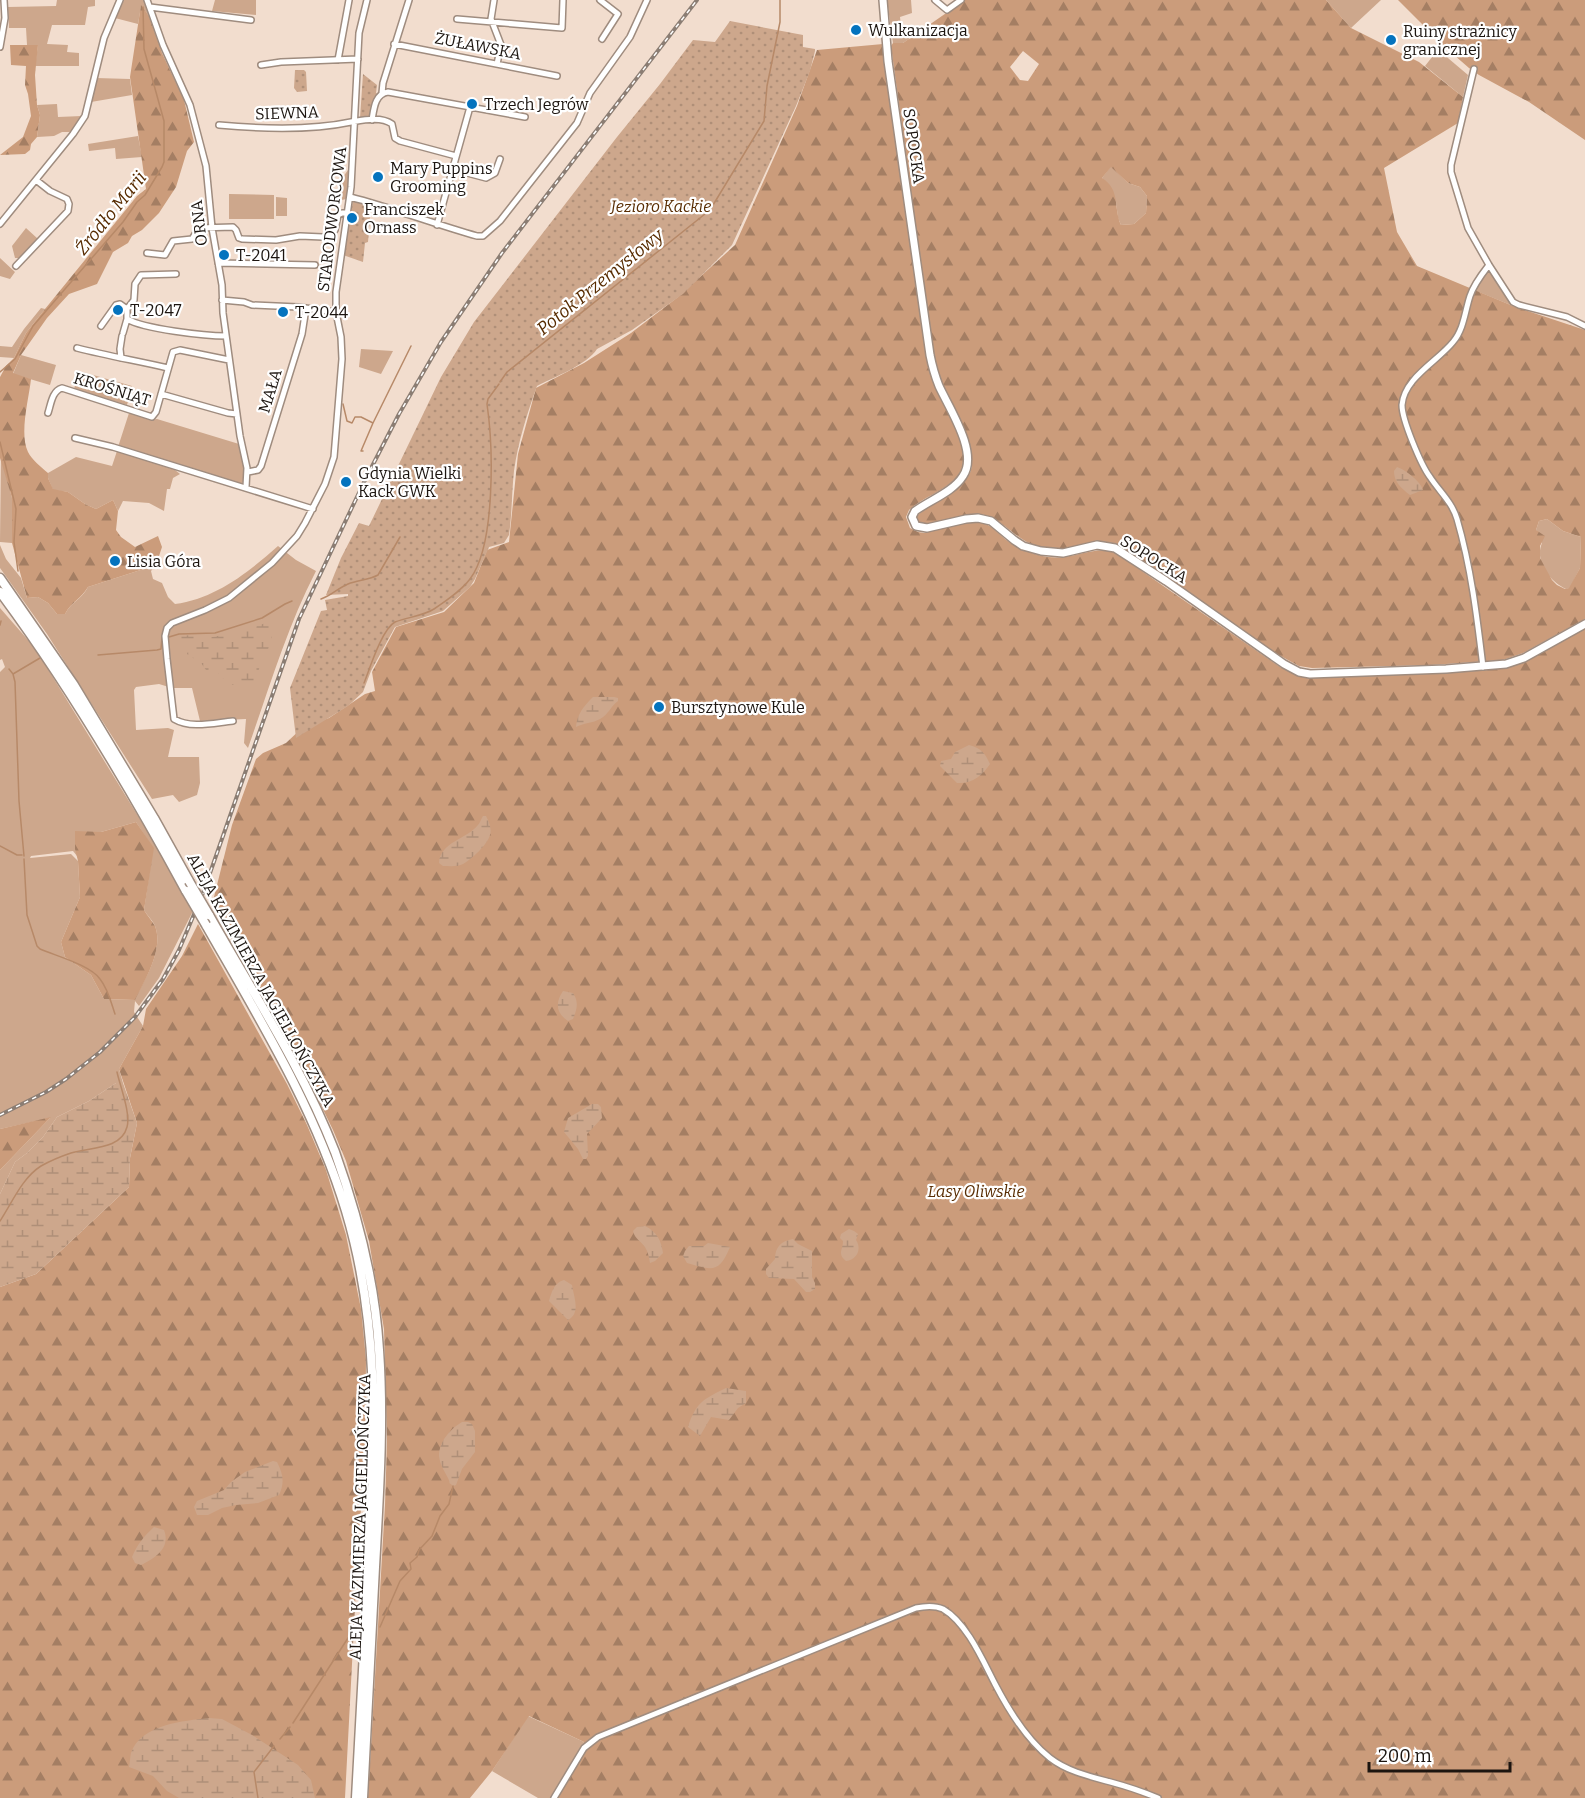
<svg xmlns="http://www.w3.org/2000/svg" width="1585" height="1798" font-family="Bitter,serif">
  <defs>
    <pattern id="forest-firs" width="22" height="20" patternUnits="userSpaceOnUse" patternTransform="scale(1.5)"><rect width="22" height="20" fill="#cb9c7b"/><path d="M5 1l3.5 6h-7zM16 11l3.5 6h-7z" fill="#a47e63"/></pattern>
    <pattern id="wetland-marsh" width="20" height="14" patternUnits="userSpaceOnUse" patternTransform="scale(1.5)"><rect width="20" height="14" fill="#cda78c"/><path d="M1 5h8M5 5V1M11 12h8M15 12V8" fill="none" stroke="#af8f78"/></pattern>
    <pattern id="park-dots" width="8" height="8" patternUnits="userSpaceOnUse" patternTransform="scale(1.5)"><rect width="8" height="8" fill="#cda78c"/><path d="M2 2h.1M6 6h.1" fill="none" stroke="#af8f78" stroke-width="1.8" stroke-linecap="round"/></pattern>
  </defs>
  <rect width="100%" height="100%" fill="#f2ddce"/>
  <path fill="#cda78c" fill-rule="evenodd" d="M57,0h38v6l-7,1 -3,18h-33l-5,19 21,1 -1,7 12,1v13h-44l3,-21h-11l-1,-17h-17l-1,-21 48,-1z
    M124,0h20l7,15 -2,1 -8,-10 -3,18 -23,-6z
    M215,0h41v15l-44,-4z
    M887,0h24l1,13 -12,4c0,8 7,13 9,22l-6,4h-10z
    M1326,0h55l-30,28z
    M1436,52l6,1 26,22 -5,22 -38,-31z
    M96,78l34,1 2,16 -41,7z
    M57,104l1,13 24,-1 -11,16h-9l-8,4 -17,1 3,-22 -3,-10z
    M138,136l4,21 -26,2 -1,-11 -26,3 -1,-7z
    M1111,166l17,17 12,4 7,9 -1,17 -12,11 -13,1 -3,-7 -2,-16 -14,-24z
    M348,170l2,1 -2,25 -2,3 -4,1 -4,-3v-13z
    M229,194l45,1v24h-45z
    M276,197l11,1v18h-11z
    M26,228l12,11 -17,19h-6l-3,-12z
    M0,258l15,14 -5,7 -10,-3z
    M1487,271h4l22,35 -39,-16z
    M41,308l4,1 -19,24 -12,25 -14,-1v-11l12,1 12,-18z
    M361,349l32,2 -12,23 -22,-7z
    M21,355l35,10 -6,20 -37,-11z
    M79,371l53,15 -5,19 -53,-16z
    M129,413l22,7 6,-1 82,25 6,31 -3,9 -13,-3 -111,-34z
    M117,451l58,19 5,4 -7,4 -3,11h-3l-3,22 -15,-8 -26,-2 -5,10 -5,-11 -17,9 -11,-5 -17,-12 -15,-2 -5,-12v-5l28,-16 36,9z
    M1,457l11,41v45l-12,-1z
    M1547,519l16,12 18,6 -1,31 -10,20 -4,1c-16,-7 -32,-28 -24,-46l-6,-13 3,-9z
    M0,545l6,14 15,19 6,20 11,-1 10,6 9,11h8c7,-13 17,-15 23,-27l68,-22 -5,6 2,8 9,4 6,14 7,7c40,-5 74,-32 103,-58l18,14 20,11c-29,56 -47,118 -68,177l-4,-5 2,-24 -46,2 -8,-33h-20l-13,-4 -23,3 -2,3 2,40 32,-2 6,2 -6,27h31l1,26 -3,12 -18,7 -6,-7 -21,4 -105,-165 -47,-66z
    M0,608l35,40 111,181 47,82 -34,67 -20,28 -4,-5 -1,11 9,14 -24,43 4,14h-7l-27,18 -32,16 -14,20 -16,16 -12,9 -15,32v-24l50,-52 -50,11v-457l5,-5 -3,-8 -2,1zM136,822l17,26 -9,62c3,5 9,11 11,16 9,23 -10,54 -21,74l-30,-1 -13,-24 -26,-18 -4,-15 19,-45 -2,-36 -7,-7 -41,4 1,-2 42,-5 4,5 -1,-24h25z
    M528,1716l56,26 -33,56h-13l-46,-27z"/>
  <path fill="url(#forest-firs)" fill-rule="evenodd" d="M965,0h361l25,28 68,34 44,35 -5,26 -74,45 13,64 20,34 96,40 72,24v289l-62,34 -20,7 -72,5 -119,3 -13,-2 -22,-12 -158,-109c-24,-7 -28,0 -50,3 -11,2 -22,0 -32,-2 -23,-6 -37,-32 -60,-32 -18,0 -43,15 -59,8l-2,-4 3,-4c15,-12 36,-20 48,-36 18,-23 -17,-74 -27,-98 -3,-8 -5,-17 -7,-26l-42,-308 2,-3h10zM1023,51l16,13 -11,17 -8,-1 -10,-13zM1111,167l17,16 12,4 7,9 -1,17 -12,11 -13,1c-8,-18 0,-35 -19,-47zM1547,519l16,12 18,6 -1,31 -11,20 -4,1 -8,-4 -5,-5 -12,-22v-12l5,-10 -9,-6 3,-9z
    M1398,0h187v140l-56,-38 -50,-27 -10,-7 -23,-20z
    M141,5l8,11 13,37 22,47 10,42 -7,9 -11,36 -17,26 -17,17 -10,6 -4,7 -15,9 -16,32 -28,10 -22,24 -26,37 -8,18 18,6c-2,20 -12,54 -3,73 4,8 13,15 20,21v5l5,11 15,3 17,12 11,5 17,-9 5,11 -2,19 5,7 14,10 23,-11 4,11 -6,18 -68,22c-7,12 -16,14 -23,27h-8l-9,-11 -10,-6 -11,1 -15,-55v-45l-12,-40v-81l6,-11 8,-8 12,-25 19,-24 92,-113 9,-7 -16,-112z
    M883,44l43,311c3,14 7,27 13,40 10,22 37,61 17,83 -13,14 -33,19 -47,32l-3,7 4,11 8,4 6,1c17,-3 37,-14 55,-11 13,2 20,13 30,20 12,8 26,13 39,15 25,3 41,-10 65,-6l167,116 15,7 16,4 131,-5 65,-5 22,-8 56,-32v1170h-1034l33,-56 -55,-26 -37,55 -22,27h-102l17,-293 2,-64 -3,-112 -15,-88 -23,-80 -13,-31 -35,-72 -82,-146 -2,-15 18,-72 24,-66 7,-6 23,-10 17,-16 26,-9 36,-24 10,-3 -3,-19 24,-45 48,-15 30,-29 13,-33 22,-8 9,-88 18,-66 48,-25 47,-30 47,-36 57,-52 62,-139 20,-56z
    M10,45h28l-3,30 2,30 3,10 -3,22 -6,7 -1,6 -5,4 -25,1 23,-18 8,-21 -3,-22 -3,-9 1,-19 -15,-1z
    M136,822l18,26 -10,62c3,5 8,11 11,16 9,23 -10,54 -20,74l-31,-1 -13,-24 -26,-18 -4,-15 19,-45 -2,-36 -3,-12v-18l26,1z
    M198,924l89,160 20,41 19,45 20,65 15,74 5,50 -1,110 -6,61 -14,268h-345v-511l36,-13 93,-87 1,-29 7,-35 -18,-54 24,-43 3,-17 36,-53z
    M51,1117l-51,53v-41z"/>
  <path fill="url(#wetland-marsh)" d="M1397,467c9,3 24,15 26,23l-13,5c-9,-7 -16,-13 -16,-24z
    M268,622l5,9 -3,15 -9,15 -6,24 -7,4c-14,-2 -23,-7 -32,-18l-10,-1 -5,-7 -14,-9 1,-4 -14,-7 7,-7 11,-1 15,3 11,-2 14,-5 17,-2z
    M593,697h21l4,1v3c-7,5 -10,14 -18,18 -7,4 -17,4 -24,8 1,-13 8,-21 17,-30z
    M969,745c12,3 16,8 21,19 -8,12 -18,20 -33,19l-17,-17 1,-5 10,-2 4,-7z
    M483,816h3c3,6 6,13 4,19 -3,10 -18,24 -27,29 -5,3 -14,2 -20,2l-4,-3c1,-21 28,-24 39,-38 2,-2 3,-6 5,-9z
    M563,991l10,2c6,9 4,16 0,26l-5,2c-12,-8 -13,-18 -5,-30z
    M116,1083h7l14,40 -7,35 -1,29 -93,87 -36,13v-93l15,-32 12,-9 16,-16 14,-20 32,-16z
    M592,1104h6l3,3 1,11 -15,16 1,22 -2,3h-3l-5,-10 -14,-17 4,-14z
    M645,1226c12,6 16,14 18,27l-8,8 -5,2c-1,-6 -2,-11 -5,-16 -5,-7 -10,-8 -12,-16l4,-4z
    M849,1229l5,2 4,3 -2,6c6,9 1,20 -10,21 -9,-8 -3,-10 -3,-20l-3,-3 1,-4z
    M793,1239l5,5 14,7v26l3,6v6l-5,3h-4l-12,-13 -25,-1 -3,-4v-5l9,-10c0,-12 6,-18 18,-20z
    M708,1243l22,4c-11,27 -18,23 -43,16l-4,-7 2,-5 4,-5h15z
    M564,1280l8,5c2,13 9,28 -4,35l-19,-19c3,-10 5,-18 15,-21z
    M726,1388l20,3v12l-8,5 -9,12 -18,-3 -11,19 -12,-9c8,-25 16,-28 38,-39z
    M462,1422h6l4,2 3,7v21l-13,17 -6,16 -3,1c-7,-6 -1,0 -5,-8 -3,-6 -8,-13 -9,-22 0,-14 11,-27 23,-34z
    M273,1461l4,1c6,12 8,20 2,33l-21,8 -22,2 -14,3 -14,7h-11l-3,-8 3,-6 27,-11 7,-8 14,-10z
    M154,1527l10,3c7,18 -9,28 -23,35l-6,-2 -3,-6c5,-12 12,-21 22,-30z
    M209,1718l13,1 30,16 46,30 13,15 4,18h-136l-12,-7 -14,-15 -24,-9c1,-4 1,-10 2,-14 10,-29 53,-32 78,-35z"/>
  <path fill="url(#park-dots)" d="M730,21l73,14v12l12,2v2l-5,20 -14,35 -64,139 -49,49 -51,36 -35,19c-10,16 -43,28 -60,37 -10,28 -19,56 -23,85 -2,19 -2,38 -4,56l-1,8 -5,8 -15,4 -14,32 -5,8 -27,24 -48,16 -24,44 -8,21 -15,14 -52,32 -6,-50 31,-77 6,-1 -2,-10 23,-4v-2l-22,1 15,-37 18,-35 10,3 72,-149 33,-55 143,-185 43,-53 33,-44 22,2z
    M295,70h9l2,2 1,19 -10,1 -3,-4z
    M363,74l14,11 -1,8 2,1 -6,10 -3,14h-9z
    M353,201l18,5 -3,36 -3,1 -2,19 -20,-7z"/>
  <g fill="none" stroke-linecap="round" stroke-linejoin="round">
    <path stroke="#b78968" stroke-width="1.5" d="M0,372l15,-13 18,-33 90,-104 14,-20 8,-7 17,-28 2,-5v-41l-20,-72 -1,-42
      M500,382l7,-10 203,-162 54,-89 3,-35 13,-64v-22
      M343,404l4,17 5,2 3,-6h6l12,6
      M0,442l16,67 -2,33 4,29
      M363,451h-2l12,-28 38,-77
      M321,599c10,-3 17,-11 27,-15 10,-4 21,-4 30,-9l22,-38
      M0,625l1,-4
      M169,637l10,-3 36,-1 47,-15 23,-14 7,-3
      M98,655l59,-5 4,-1 1,-12
      M9,669l4,5 2,8 4,119 5,55
      M13,674l27,-16
      M364,683c6,-15 18,-54 31,-61 13,-5 28,-6 39,-13 12,-8 27,-18 36,-30 26,-34 23,-134 17,-175l1,-5 11,-15
      M0,846l17,9h5
      M24,859l3,56 10,31 3,3c16,7 50,16 60,30 8,10 11,23 15,35
      M0,1221c12,-18 22,-43 41,-55 9,-5 21,-10 30,-13 18,-6 50,-3 56,-26 4,-13 -7,-41 -10,-55
      M380,1627l20,-46 11,-12 -1,-6 7,-6 2,-7 13,-14 8,-20 9,-12 4,-18
      M293,1723l55,-85
      M280,1739l10,-12
      M258,1798l-4,-26 20,-26"/>
    <g stroke="#9f8c7f" stroke-width="8">
      <path id="minor" d="M147,0l16,45 27,60 16,61 6,62 10,57 1,28 17,123 7,32 -1,19
        M494,0l-3,19 10,26 -4,19
        M600,0l18,14 -16,25
        M935,0l12,10 14,-10
        M150,7l101,13
        M457,19l105,9 1,-28
        M394,44l163,32
        M0,47l5,-29 -1,-18
        M338,60l11,-60
        M261,65l20,-3 77,-3
        M1474,69l-23,96v7l17,56 21,37 24,37 6,3 48,12 18,9
        M382,93l1,-10 26,-83
        M372,120c2,-12 3,-26 16,-28l137,25
        M219,125c43,4 90,6 132,-3 12,-2 30,-6 41,2l3,14 5,3 56,15
        M452,169l34,9 9,-5 5,-14
        M350,197c43,11 84,27 127,39h6l17,-15 77,-98 13,-30 40,-56 17,-37
        M0,224l73,-90 12,-18 19,-78 16,-38
        M437,225l33,-118
        M147,253l18,2 8,-14 19,-2 7,-11 34,-1 3,3 3,8 3,1 34,1 24,-4 23,1 7,-2 5,-5 3,-15 4,-2h5
        M218,263l97,2
        M16,266l52,-55 1,-7 -2,-5 -17,-8 -14,-11
        M222,300l22,2 8,3 46,2 38,5
        M127,309l7,-9 1,-16 6,-9 35,-1
        M101,326l15,-21 4,-1 7,5v10c17,10 78,17 99,17
        M123,333l4,-14
        M77,348c31,8 61,13 91,20
        M121,358l-1,-9 2,-13
        M161,394l67,19 9,1
        M48,413c3,-9 4,-22 14,-25l90,29 4,-5 17,-60 7,-2 49,10
        M75,438l38,9 200,62
        M248,472l10,-2 3,-4 41,-132 4,-26
        M1483,667c-6,-50 -12,-100 -26,-148 -5,-17 -18,-28 -27,-42 -9,-12 -28,-57 -28,-72 2,-27 36,-44 51,-63 11,-13 12,-31 17,-46 4,-12 12,-22 19,-31
        M233,721c-20,2 -42,8 -59,-2l-7,-60 -2,-23 2,-8 5,-5 33,-13 24,-12 43,-35 25,-27 8,-13 20,-39 9,-27 8,-98 -1,-22 -5,-25v-20l15,-105 8,-154 8,-33
        M554,1798l30,-50 14,-11 318,-129c9,-2 18,-3 27,1 24,14 40,52 52,75 14,27 31,55 55,74 18,14 42,19 64,25 15,4 29,9 44,15"/>
    </g>
    <g stroke="#9f8c7f" stroke-width="10">
      <path id="major" d="M883,0l5,61 42,294c2,10 5,21 9,31 10,22 40,67 24,90 -10,16 -33,24 -48,35l-3,6 4,9 11,2 39,-9 12,-1 13,3 23,19 9,6 18,5 22,2 34,-8 18,3 51,33 118,83 15,8 11,2 136,-5 60,-5 18,-6 61,-34"/>
    </g>
    <g stroke="#9f8c7f" stroke-width="11">
      <path id="highway" d="M0,578l74,107 80,133 35,63
        M0,592c70,94 130,196 186,299
        M209,915c44,78 94,154 126,237 23,64 40,130 44,198 5,72 0,145 -4,217 -4,77 -8,154 -12,231
        M206,925c53,93 109,183 140,286 33,110 29,218 24,331 -4,86 -9,171 -14,256"/>
    </g>
    <use href="#minor" stroke="#fff" stroke-width="5"/>
    <use href="#major" stroke="#fff" stroke-width="7"/>
    <use href="#highway" stroke="#fff" stroke-width="8"/>
    <g stroke="#8b7d73" stroke-width="4">
      <path id="rail" d="M0,1115l46,-23 20,-13 34,-27 35,-35 28,-38 16,-29 24,-57 96,-274 67,-141 33,-64 42,-72 61,-89 195,-253"/>
    </g>
    <use href="#rail" stroke="#fff" stroke-width="1.5" stroke-dasharray="4.5" stroke-linecap="butt"/>
    <g stroke="#9f8c7f" stroke-width="11" stroke-linecap="butt">
      <path id="highway-bridge" d="M189,881l20,34
        M186,891l20,34"/>
    </g>
    <use href="#highway-bridge" stroke="#fff" stroke-width="8"/>
  </g>
  <g fill="#0473be" stroke="#fff" stroke-width="2">
    <circle cx="856" cy="30" r="6"/>
    <circle cx="1391" cy="40" r="6"/>
    <circle cx="472" cy="104" r="6"/>
    <circle cx="378" cy="177" r="6"/>
    <circle cx="352" cy="218" r="6"/>
    <circle cx="224" cy="255" r="6"/>
    <circle cx="118" cy="310" r="6"/>
    <circle cx="283" cy="312" r="6"/>
    <circle cx="346" cy="482" r="6"/>
    <circle cx="115" cy="561" r="6"/>
    <circle cx="659" cy="707" r="6"/>
  </g>
  <g text-anchor="middle" dominant-baseline="central" stroke-width="4.5" stroke-linejoin="round" paint-order="stroke">
    <g font-size="16" fill="#1c1510" stroke="#fff" text-anchor="start">
      <text x="868" y="30">Wulkanizacja</text>
      <text x="1403" y="31">Ruiny strażnicy<tspan x="1403" dy="18">granicznej</tspan></text>
      <text x="484" y="104">Trzech Jegrów</text>
      <text x="390" y="168">Mary Puppins<tspan x="390" dy="18">Grooming</tspan></text>
      <text x="364" y="209">Franciszek<tspan x="364" dy="18">Ornass</tspan></text>
      <text x="236" y="255">T-2041</text>
      <text x="130" y="310">T-2047</text>
      <text x="295" y="312">T-2044</text>
      <text x="358" y="473">Gdynia Wielki<tspan x="358" dy="18">Kack GWK</tspan></text>
      <text x="127" y="561">Lisia Góra</text>
      <text x="671" y="707">Bursztynowe Kule</text>
    </g>
    <g font-size="16" fill="#1c1510" stroke="#fff">
      <text transform="translate(478 46) rotate(11)">ŻUŁAWSKA</text>
      <text transform="translate(287 113) rotate(-2)">SIEWNA</text>
      <text transform="translate(914 146) rotate(82)">SOPOCKA</text>
      <text transform="translate(332 219) rotate(-83)">STARODWORCOWA</text>
      <text transform="translate(199 223) rotate(-97)">ORNA</text>
      <text transform="translate(112 389) rotate(17)">KROŚNIĄT</text>
      <text transform="translate(270 391) rotate(-73)">MAŁA</text>
      <text transform="translate(1154 559) rotate(32)">SOPOCKA</text>
      <text transform="translate(261 980) rotate(61)">ALEJA KAZIMIERZA JAGIELLOŃCZYKA</text>
      <text transform="translate(360 1517) rotate(-88)">ALEJA KAZIMIERZA JAGIELLOŃCZYKA</text>
    </g>
    <g font-size="16" font-style="italic" fill="#592d03" stroke="#fff">
      <text x="661" y="206">Jezioro Kackie</text>
      <text x="976" y="1191">Lasy Oliwskie</text>
    </g>
    <g font-size="18" font-style="italic" fill="#572b01" stroke="#fff">
      <text transform="translate(111 213) rotate(-51)">Źródło Marii</text>
      <text transform="translate(600 282) rotate(-39)">Potok Przemysłowy</text>
    </g>
  </g>
  <path d="M1369 1762v9h141v-9" fill="none" stroke="#1c1510" stroke-width="3"/>
  <text x="1378" y="1762" font-size="18" fill="#1c1510" stroke="#ffffff" stroke-width="4.5" paint-order="stroke">200 m</text>
</svg>
